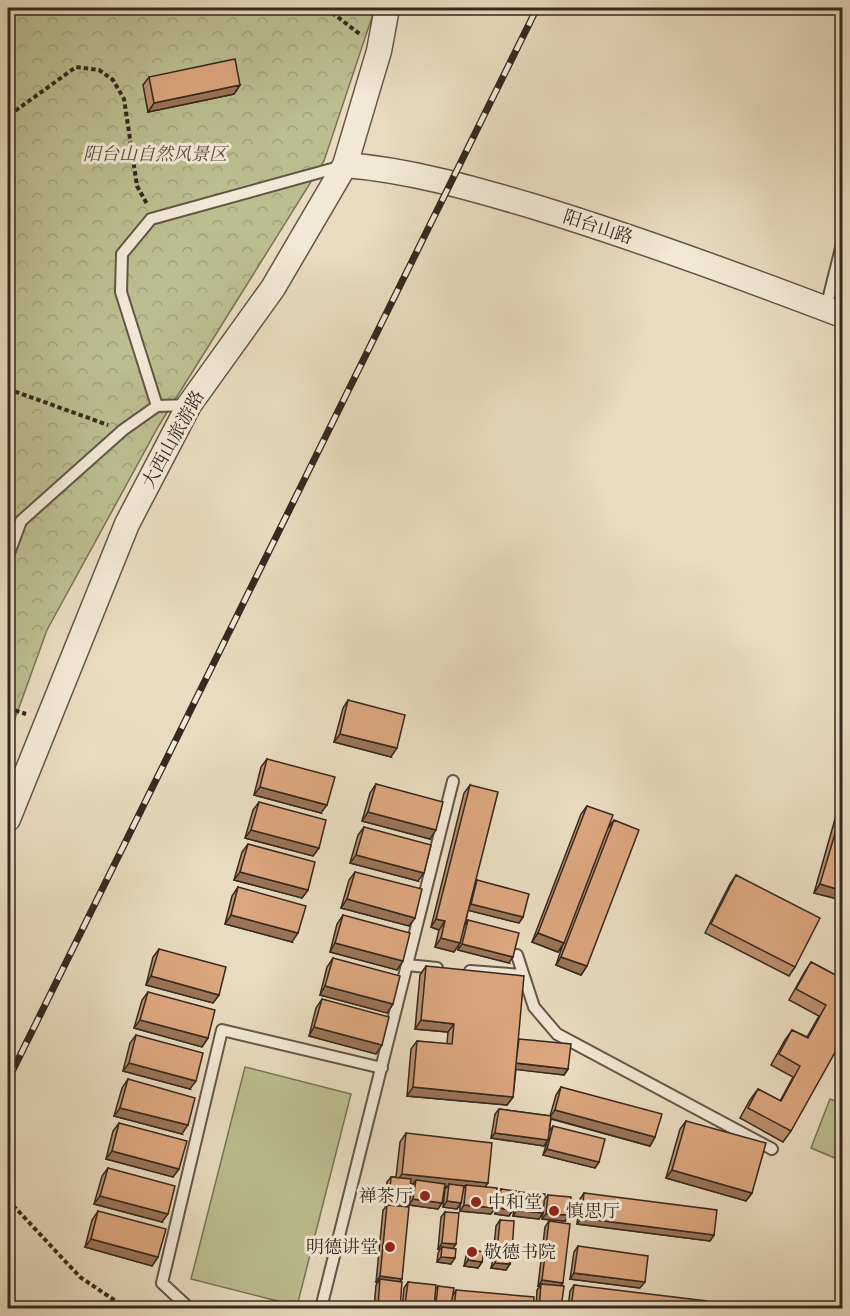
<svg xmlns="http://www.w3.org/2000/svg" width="850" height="1316" font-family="'IM FELL Great Primer','Noto Serif SC',serif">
  <defs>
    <pattern id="park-crowns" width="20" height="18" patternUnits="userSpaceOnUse" patternTransform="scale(1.5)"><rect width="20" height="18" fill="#bbbe8f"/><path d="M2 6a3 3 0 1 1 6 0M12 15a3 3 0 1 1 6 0" fill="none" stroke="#a1a37b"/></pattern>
  </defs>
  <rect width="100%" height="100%" fill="#e9dbbf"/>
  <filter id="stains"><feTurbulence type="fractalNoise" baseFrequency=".00333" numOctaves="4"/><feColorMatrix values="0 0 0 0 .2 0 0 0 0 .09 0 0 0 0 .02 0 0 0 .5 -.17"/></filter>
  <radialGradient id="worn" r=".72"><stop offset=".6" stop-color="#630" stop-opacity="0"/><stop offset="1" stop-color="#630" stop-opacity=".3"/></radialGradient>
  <path fill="url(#park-crowns)" stroke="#787457" stroke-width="1.5" d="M8,8h367l-51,153 -166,266 -111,203 -39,108z"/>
  <path fill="#bbbe8f" stroke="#787457" stroke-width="1.5" d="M245,1067l106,27 -54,212 -106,-27z
    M830,1099l12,5v57l-31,-13z"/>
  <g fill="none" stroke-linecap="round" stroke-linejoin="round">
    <g stroke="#635647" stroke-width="14">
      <path id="service" d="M826,308l16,-64
        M157,406l-36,-114 1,-38 29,-35 188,-52
        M8,556l13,-35 102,-91 34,-24 32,-1
        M517,955l17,52 23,27 215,115
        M407,965l30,3
        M470,971l52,4
        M189,1308l-27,-25 60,-253 160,38
        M321,1308l132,-527"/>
    </g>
    <g stroke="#635647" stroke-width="27">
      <path id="tertiary" d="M345,165c64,5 126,23 187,41 105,32 208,70 310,109
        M8,819l119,-295 62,-119 84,-117 72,-123 34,-114 8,-43"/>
    </g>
    <path stroke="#36291f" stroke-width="4" stroke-dasharray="4.5 3" stroke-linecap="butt" d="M326,8l35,27
      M8,111h7l61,-44 23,3 14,10 11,19 13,87 10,18
      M8,389l100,36
      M8,708l18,6
      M8,1200l72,77 46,31"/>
    <use href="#service" stroke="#f1e8d5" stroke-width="10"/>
    <use href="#tertiary" stroke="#f1e8d5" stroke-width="24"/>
    <g stroke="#36291f" stroke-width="7">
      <path id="rail" d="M8,1080l529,-1072"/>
    </g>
    <use href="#rail" stroke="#f1e8d5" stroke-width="4.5" stroke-dasharray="14" stroke-linecap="butt"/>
  </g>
  <path fill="#bd8f6c" stroke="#36291f" stroke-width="1.5" d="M149,77l91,8 -6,9 -86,18 -5,-27z
    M348,700l43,57 -57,-15 9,-34z
    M267,759l54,54 -67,-18 7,-28z
    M376,784l54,55 -68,-18 8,-28z
    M470,785l5,99 2,-4 46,37 -4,6 -51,-13 -3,15 3,-5 41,43 -51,-13 1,-6 -5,8 -19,-5 4,-17 -8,-3 33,-134z
    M843,801v90l-6,8 -23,-6 25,-88z
    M259,802l60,46 -6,8 -68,-18 8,-28z
    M587,806l21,22 6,-8 -27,146 -6,9 -25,-10 7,-21 -5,8 -26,-10 49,-128z
    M364,827l54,54 -68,-18 8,-28z
    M248,844l60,46 -6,8 -68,-18 8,-28z
    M355,872l60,46 -6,8 -68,-18 8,-28z
    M736,875l59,92 -6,9 -84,-43 25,-49z
    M238,887l54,55 -67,-18 7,-28z
    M343,915l60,46 -6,9 -67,-18 7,-28z
    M159,949l60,46 -6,8 -67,-18 7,-28z
    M333,958l60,46 -6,9 -67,-18 7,-28z
    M811,962l32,17 -52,152 -8,11 -43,-24 10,-18 8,-11 22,12 13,-24 -22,-12 14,-25 7,-10 15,7 12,-21 -30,-16 15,-27z
    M426,966l93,73 49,30 -4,6 -48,-6 -3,28 -6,8 -100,-9 4,-47 6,-8 30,3 1,-12 -33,-3 5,-54z
    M148,992l60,46 -6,9 -68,-19 8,-28z
    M322,999l60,46 -6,9 -67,-18 7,-28z
    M136,1035l54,54 -67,-18 7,-28z
    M128,1079l54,55 -68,-18 8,-28z
    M561,1087l94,50 -5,9 -99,-27 -2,13 4,-6 46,36 -4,6 -52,-13 4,-13 -3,4 -53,-8 4,-24 4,-5 51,7 6,-21z
    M686,1121l66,72 -6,8 -80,-23 14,-49z
    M119,1123l60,46 -6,8 -67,-18 7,-28z
    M406,1133l79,54 10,21 -4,6 -31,-3v-6l-3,4 -14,-2 2,-18 2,-2h-3l-2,16 -4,6 -29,-4 3,-19 1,-2h-2l-3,20 -1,3 -5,72 -2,2v27h-26l2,-23 2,-3h-2l7,-72 2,-2 2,-26 4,-5h5l4,-35z
    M108,1168l54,54 -68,-18 8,-28z
    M501,1189l14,8 4,-5 25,8 4,-5 17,26 -23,-2 1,-6 -4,6 -26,-3 1,-8 -5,8 -14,-2 2,-19z
    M584,1193l130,42 -4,6 -133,-17 3,-25z
    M98,1211l60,46 -6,9 -67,-19 7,-27z
    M445,1212l8,36 -2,16 -14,-2 1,-9 2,-4h-2l3,-32z
    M500,1220l12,32 -2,3v9l-4,6 -15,-2 2,-9 1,-2h-1l3,-31z
    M549,1221l12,65v22h-25l1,-18 3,-4h-2l7,-59z
    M578,1246l62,42 -70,-9 4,-27z
    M470,1250l12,12 -4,6 -14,-2 2,-10z
    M408,1282l28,7 2,-3 15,9 3,-5 77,18h-82v-2l-2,2h-47l2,-20z
    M574,1285l132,23h-138l2,-17z"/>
  <path fill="#9a7458" stroke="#36291f" stroke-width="1.5" d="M240,85l-6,9 -86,18 6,-9z
    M340,734l57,14 -6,9 -57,-15z
    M260,787l67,18 -6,8 -67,-18z
    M368,812l68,18 -6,9 -68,-18z
    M251,830l68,18 -6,8 -68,-18z
    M356,855l68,18 -6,8 -68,-18z
    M240,872l68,18 -6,8 -68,-18z
    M820,884l23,7 -6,8 -23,-6z
    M347,899l68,19 -6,8 -68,-18z
    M471,904l52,13 -4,6 -52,-13z
    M231,915l67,18 -6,9 -67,-18z
    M436,919l9,2 -6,9 -8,-3z
    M538,933l26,10 -6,9 -26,-10z
    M441,938l19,5 -6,9 -19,-5z
    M335,943l68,18 -6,9 -67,-18z
    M462,944l51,13 -4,6 -51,-13z
    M561,957l26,9 -6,9 -25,-10z
    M151,976l68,19 -6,8 -67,-18z
    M325,986l68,18 -6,9 -67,-18z
    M140,1020l68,18 -6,9 -68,-19z
    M421,1020l33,4 -6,8 -33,-3z
    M314,1027l68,18 -6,9 -67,-18z
    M129,1063l67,18 -6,8 -67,-18z
    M515,1063l53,6 -4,6 -53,-6z
    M413,1087l100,10 -6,8 -100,-9z
    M120,1108l68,17 -6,9 -68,-18z
    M555,1110l100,27 -5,9 -101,-28z
    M495,1133l53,7 -4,6 -53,-8z
    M547,1149l52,13 -4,6 -52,-13z
    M112,1151l67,18 -6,8 -67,-18z
    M672,1170l80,23 -6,8 -80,-23z
    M402,1174l86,9 -6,8 -16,-6 -3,4 -14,-5 -2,3 -32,-3 1,-4 -3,4 -17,-2z
    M100,1196l68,18 -6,8 -68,-18z
    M413,1199l29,4 -4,6 -29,-4z
    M447,1201l14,2 -4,6 -14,-2z
    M389,1202l19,2 -4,6 -17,-5z
    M464,1205l31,3 -4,6 -31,-3z
    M499,1208l14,2 -4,6 -14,-2z
    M517,1210l26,3 -4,6 -26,-3z
    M546,1214l23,1 -4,6 -23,-2z
    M581,1218l133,17 -4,6 -133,-17z
    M91,1239l67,18 -6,9 -67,-19z
    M442,1243l14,1 -4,6 -10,-3 -2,2h-2z
    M497,1251l15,1 -4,6 -11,-5 -3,4h-1z
    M441,1257l14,1 -4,6 -14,-2z
    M468,1260l14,2 -4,6 -14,-2z
    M495,1263l15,1 -4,6 -15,-2z
    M574,1273l71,9 -5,6 -70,-9z
    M380,1276l22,3 -4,5 -18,-5 -2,3h-2z
    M542,1280l21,3 -4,5 -18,-4 -1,2h-2z
    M436,1303l15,2 -2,3h-46l2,-3 28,2z
    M378,1306l22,2h-24z"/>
  <path fill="#dca67e" stroke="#36291f" stroke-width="1.5" d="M235,59l5,26 -86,18 -5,-26z
    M8,427l6,3 -6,19z
    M348,700l57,15 -8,33 -57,-14z
    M267,759l68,18 -8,28 -67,-18z
    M376,784l67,18 -7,28 -68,-18z
    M470,785l28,7 -38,151 -19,-5 4,-17 -9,-2z
    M259,802l67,18 -7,28 -68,-18z
    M587,806l26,9 -49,128 -26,-10z
    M843,807v84l-23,-7z
    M614,820l25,10 -52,136 -26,-9z
    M364,827l67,18 -7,28 -68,-18z
    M248,844l67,18 -7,28 -68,-18z
    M355,872l67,17 -7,29 -68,-19z
    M736,875l84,43 -25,49 -84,-43z
    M477,880l52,14 -6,23 -52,-13z
    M238,887l68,19 -8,27 -67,-18z
    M343,915l67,18 -7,28 -68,-18z
    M468,920l51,13 -6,24 -51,-13z
    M159,949l67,18 -7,28 -68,-19z
    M333,958l67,18 -7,28 -68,-18z
    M811,962l32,17v59l-52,93 -43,-23 10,-19 23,12 19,-35 -21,-12 13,-24 16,8 18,-33 -30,-16z
    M426,966l98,10 -11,121 -100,-10 4,-46 35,3 2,-20 -33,-4z
    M148,992l67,18 -7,28 -68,-18z
    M322,999l67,18 -7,28 -68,-18z
    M136,1035l67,18 -7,28 -67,-18z
    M519,1039l52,5 -3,25 -52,-6z
    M128,1079l67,19 -7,27 -68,-17z
    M561,1087l101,27 -7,23 -100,-27z
    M499,1109l52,7 -3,24 -53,-7z
    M686,1121l80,22 -14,50 -80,-23z
    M119,1123l68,18 -8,28 -67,-18z
    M553,1126l52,13 -6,23 -52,-13z
    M406,1133l86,10 -4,40 -86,-9z
    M108,1168l67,18 -7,28 -68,-18z
    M391,1177l20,2 -3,25 -19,-2z
    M416,1180l29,4 -3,19 -29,-4z
    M449,1184l15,2 -3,17 -14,-2z
    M466,1185l31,3 -2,20 -31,-3z
    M501,1189l15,2 -3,19 -14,-2z
    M519,1192l26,2 -2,19 -26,-3z
    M584,1193l133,17 -3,25 -133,-17z
    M548,1195l23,2 -2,18 -23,-1z
    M387,1205l22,2 -7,72 -22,-3z
    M98,1211l68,18 -8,28 -67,-18z
    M445,1212l14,1 -3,31 -14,-1z
    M500,1220l14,1 -2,31 -15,-1z
    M549,1221l21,3 -7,59 -21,-3z
    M578,1246l70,10 -3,26 -71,-9z
    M442,1247l14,2 -1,9 -14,-1z
    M470,1250l14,2 -2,10 -14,-2z
    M497,1253l14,2 -1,9 -15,-1z
    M380,1279l22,3 -2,26 -22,-2z
    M408,1282l28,3 -2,22 -29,-2z
    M541,1284l23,2 -3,22h-22z
    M574,1285l133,16 -1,7h-135z
    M438,1286l16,2 -3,17 -15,-2z
    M456,1290l78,7 -1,11h-29v-6l-1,6h-49z"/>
  <g fill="#8f2418" stroke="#f1e8d5" stroke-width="2">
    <circle cx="425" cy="1196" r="6"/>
    <circle cx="476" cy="1202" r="6"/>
    <circle cx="554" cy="1211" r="6"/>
    <circle cx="390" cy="1247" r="6"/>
    <circle cx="472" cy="1252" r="6"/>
  </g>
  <g text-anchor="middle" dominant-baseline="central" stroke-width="6" stroke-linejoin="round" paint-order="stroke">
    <g font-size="18" font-style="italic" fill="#574e3b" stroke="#f1e8d5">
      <text x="155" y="154">阳台山自然风景区</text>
    </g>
    <g font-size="18" fill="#36291f" stroke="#f1e8d5">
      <text transform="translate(598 227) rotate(18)">阳台山路</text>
      <text transform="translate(173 439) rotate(-61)">大西山旅游路</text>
    </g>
    <g font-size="18" fill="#36291f" stroke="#f1e8d5" text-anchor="start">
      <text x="413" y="1196" text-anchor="end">禅茶厅</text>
      <text x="488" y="1202">中和堂</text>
      <text x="566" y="1211">慎思厅</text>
      <text x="378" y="1247" text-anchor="end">明德讲堂</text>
      <text x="484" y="1252">敬德书院</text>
    </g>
  </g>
  <rect width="850" height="1316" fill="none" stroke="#e9dbbf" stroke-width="30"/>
  <rect x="9" y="9" width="832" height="1298" fill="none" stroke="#36291f" stroke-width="3"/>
  <rect x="15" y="15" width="820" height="1286" fill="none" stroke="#36291f" stroke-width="1.5"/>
  <rect width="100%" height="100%" filter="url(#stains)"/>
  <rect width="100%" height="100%" fill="url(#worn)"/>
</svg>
